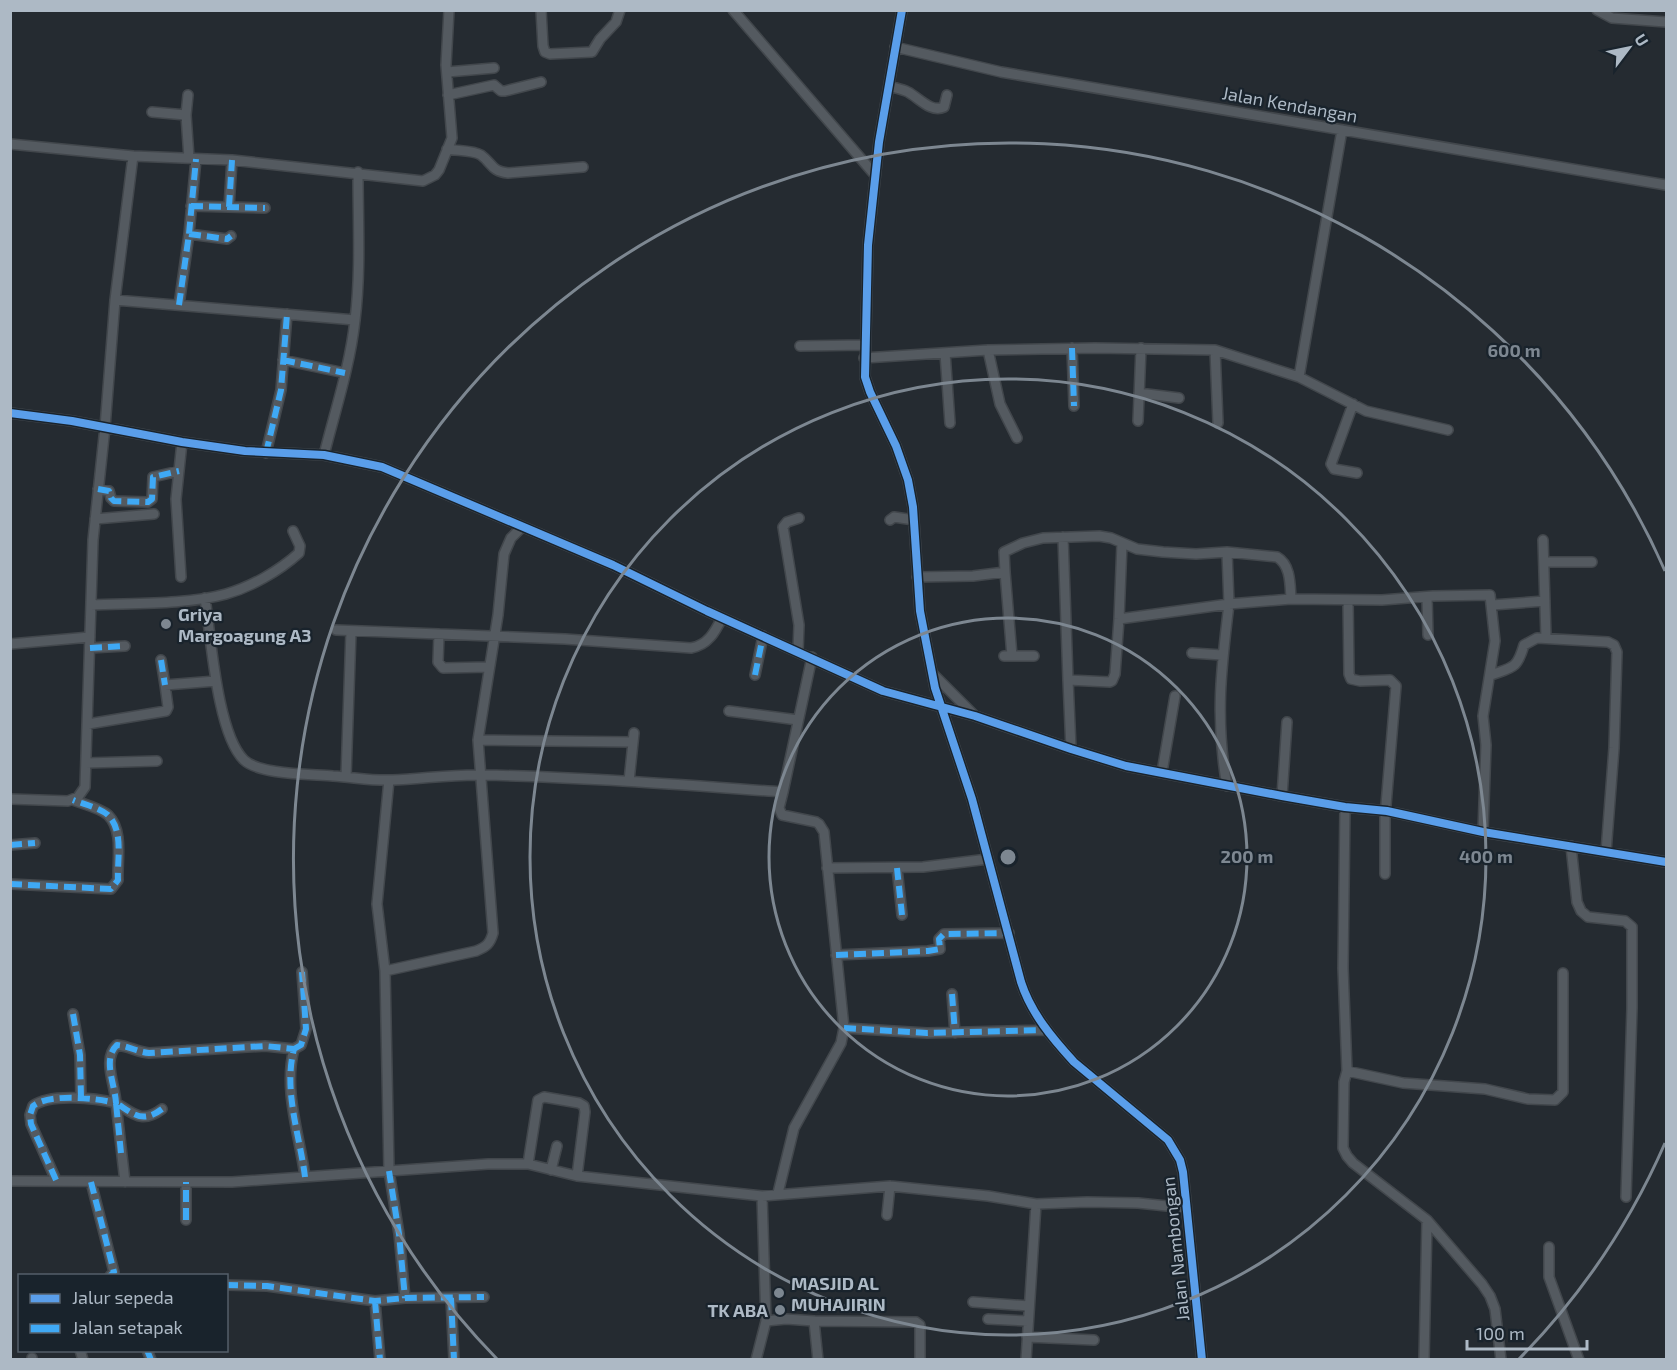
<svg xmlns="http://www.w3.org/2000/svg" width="1677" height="1370" font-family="'Exo 2',sans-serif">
  <rect width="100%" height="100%" fill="#252b31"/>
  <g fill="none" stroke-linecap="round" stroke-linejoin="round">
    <g stroke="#42474c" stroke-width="12">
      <path id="minor" d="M541,10l2,36 2,6 5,2 42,-2 8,-13 16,-17 4,-12
        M733,10l142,165
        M902,10l-23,132 -11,103 -3,132 5,15 26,54 12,34 5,27 7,104 15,77 37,111 49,183c10,31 31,56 53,80l94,78 12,20 3,12 19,188
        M1597,10l15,8 54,4
        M895,47l106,25 665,113
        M447,72l47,-4
        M889,86c6,2 13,3 19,6 11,6 23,21 36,15l3,-12
        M188,95l-2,20 3,43
        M448,95l46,-10 7,6h4l36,-9
        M152,112l34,3
        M10,144l123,12 99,4 191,21 12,-6 4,-5 13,-32 -6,-73 3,-55
        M447,149c10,2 26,1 34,6 12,9 10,16 27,18l75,-6
        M191,206l74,2
        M229,207l3,-47
        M189,234l38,5 4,-3
        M115,300l240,20
        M179,305l10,-71 7,-75
        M800,346l64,-1
        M1072,348l2,58
        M988,350l12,54 17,34
        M1215,350l3,73
        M945,353l5,70
        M864,358l124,-8 107,-2 120,2 84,27 67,34 82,19
        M283,360l62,13
        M1299,377l43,-247
        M1139,393l40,5
        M1353,404l-22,60 3,5 23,4
        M10,413l62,8 110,21 63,9 79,4 58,12 231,98 94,46 176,80 92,25 96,33 55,17 156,30 63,11 42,4 96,21 183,30
        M1138,421l3,-73
        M266,453l15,-63 6,-76
        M324,455c11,-44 26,-89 31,-135 6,-48 3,-99 3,-148
        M98,489l11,2 2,7 3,3 34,1 4,-3 1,-22 26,-6
        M95,519l59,-5
        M890,520l4,-3 20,3
        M1063,537l5,143
        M1543,540l3,98
        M1544,562h48
        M1005,572l7,84
        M181,577l-5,-78 6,-57
        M917,577l56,-1 32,-4 -1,-20 19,-9 20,-5 56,-2 12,2 26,11 26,3 33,2 31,-2 50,5c14,8 13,28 14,42
        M1427,597l1,38
        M205,598c6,39 12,136 39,162 16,15 67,14 89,16 19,1 39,5 59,4 30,-1 61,-6 91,-5 100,2 200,10 300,17l29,-135
        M1348,600l1,74 2,5 9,2 30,-1 6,6 -11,131v57
        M91,605c42,-2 95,0 135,-11 25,-7 53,-23 73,-41l1,-7 -7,-15
        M1492,605l53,-4
        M1119,619l110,-15 -2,-52
        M336,630l229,9 126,9c17,-3 24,-16 31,-30
        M439,634l-1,28 5,6 46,-1
        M10,644l80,-7
        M90,648l35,-2
        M798,651l1,-26 -16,-98 4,-5 12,-4
        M1192,653l30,2
        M1004,656h30
        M161,660l4,25
        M932,673l43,43
        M755,675l8,-39
        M1491,675c22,-8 26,-6 33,-30l13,-7 71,4 6,3 3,7 -3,96 -8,104
        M729,711l69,9
        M88,724l78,-13 2,-4 -3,-22 51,-4
        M478,740l155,2
        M1071,749l-3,-69 42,2 2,-1 3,-7 4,-55 3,-76
        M86,763l71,-2
        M1162,772l13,-76
        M346,777l5,-146
        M629,781l5,-48
        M1227,786c-12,-66 -6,-117 2,-182l62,-5 91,1 51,-4 57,-1 5,46 -12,75 3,29 -3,87
        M1282,796l5,-74
        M10,799l58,2 10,-4 7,-10 8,-247 12,-113 10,-127 18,-144
        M1345,807l-2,161 4,103 -3,11 -1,66 4,8 6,7 74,57 55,64 8,12 5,13 6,51
        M10,845l25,-2
        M1571,846l6,56 4,9 7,6 37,4 7,6v81l-6,189
        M827,868l96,-1 65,-8
        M897,868l5,47
        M10,884l101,5 7,-9c-1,-20 6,-49 -10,-65 -8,-7 -25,-11 -35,-15
        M836,955l92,-4 12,-2 -1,-10 5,-5 65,-1
        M385,971l-8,-67 12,-124
        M952,994l3,39
        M73,1014l7,41 1,43
        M844,1028l83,5 120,-3
        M294,1049l7,-4 5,-16 -4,-57
        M1347,1071l56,12 82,6 43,10 27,1 8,-8v-119
        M528,1164l10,-64 6,-3 35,6 5,3 1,6 -8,64
        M551,1170l6,-24
        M56,1180l-25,-56 -1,-9 3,-9c16,-13 63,-8 83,-3 -1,-19 -14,-44 1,-58 12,1 20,7 32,8l116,-7 29,3c-11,42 6,87 11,128
        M10,1181l222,1 256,-18h40l49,12 185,20 128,-10 98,10 48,8 51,-2 51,1 48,5
        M91,1182l23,90 -4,4
        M125,1182l-9,-79c18,11 26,21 46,6
        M778,1193l16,-65 47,-85 3,-15 -20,-196 -5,-8 -3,-2 -34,-7 -3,-7 4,-16
        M887,1215l3,-29
        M186,1220v-38
        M1549,1247v30l30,83
        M226,1285l41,1 108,15 30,-3 79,-1
        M405,1298l-6,-64 -10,-63 -4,-200 91,-20c10,-4 14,-7 17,-18l-15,-193 20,-125 6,-61 7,-16 11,-11
        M451,1298l3,62
        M375,1301l5,59
        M973,1302l56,4
        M988,1319l40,2
        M766,1321l20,-2 28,2 4,39
        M814,1321l102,1 4,3v35
        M1027,1337l67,3
        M80,1350l3,10
        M147,1350l4,10
        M32,1358v2
        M756,1360l10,-39 -4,-125
        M1026,1360l10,-156
        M1424,1360l3,-140"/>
    </g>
    <use href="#minor" stroke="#545a60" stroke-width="9"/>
    <path stroke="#3fa9f5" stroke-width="6" stroke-dasharray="12 6" stroke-linecap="butt" d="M191,206l74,2
      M229,207l3,-47
      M189,234l38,5 4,-3
      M179,305l10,-71 7,-75
      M1072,348l2,58
      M283,360l62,13
      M266,453l15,-63 6,-76
      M98,489l11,2 2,7 3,3 34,1 4,-3 1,-22 26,-6
      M90,648l35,-2
      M161,660l4,25
      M755,675l8,-39
      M10,845l25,-2
      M897,868l5,47
      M10,884l101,5 7,-9c-1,-20 6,-49 -10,-65 -8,-7 -25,-11 -35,-15
      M836,955l92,-4 12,-2 -1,-10 5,-5 65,-1
      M952,994l3,39
      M73,1014l7,41 1,43
      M844,1028l83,5 120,-3
      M294,1049l7,-4 5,-16 -4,-57
      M121,1153l-5,-50c18,11 26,21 46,6
      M389,1171l10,63 6,64
      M56,1180l-25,-56 -1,-9 3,-9c16,-13 63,-8 83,-3 -1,-19 -14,-44 1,-58 12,1 20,7 32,8l116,-7 29,3c-11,42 6,87 11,128
      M91,1182l23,90 -4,4
      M186,1220v-38
      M226,1285l41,1 108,15 30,-3 79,-1
      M451,1298l3,62
      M375,1301l5,59
      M147,1350l4,10
      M32,1358v2"/>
    <g stroke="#19232c" stroke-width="11">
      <path id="cycleway" d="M902,10l-23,132 -11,103 -3,132 5,15 26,54 12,34 5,27 7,104 15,77 37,111 49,183c10,31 31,56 53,80l94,78 12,20 3,12 19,188
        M10,413l62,8 110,21 63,9 79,4 58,12 231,98 94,46 176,80 92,25 96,33 55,17 156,30 63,11 42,4 96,21 183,30"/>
    </g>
    <use href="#cycleway" stroke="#5a9eea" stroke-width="8"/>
  </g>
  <g fill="none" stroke="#7d8791" stroke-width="3">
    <circle cx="1008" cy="857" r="239"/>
    <circle cx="1008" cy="857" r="478"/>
    <path d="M1665 1143A716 716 0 0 1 1519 1359M497 1359A716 716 0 1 1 1665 571"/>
  </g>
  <g fill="#7d8791" stroke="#19232c" stroke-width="2">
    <circle cx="166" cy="624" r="6"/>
    <circle cx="779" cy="1293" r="6"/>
    <circle cx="780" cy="1310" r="6"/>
  </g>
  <g text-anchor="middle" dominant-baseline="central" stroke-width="4.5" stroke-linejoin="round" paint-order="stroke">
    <g font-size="18" fill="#adb9c5" stroke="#19232c">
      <text transform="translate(1290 104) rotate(10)">Jalan Kendangan</text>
      <text transform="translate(1175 1249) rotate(-96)">Jalan Nambongan</text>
    </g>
    <g font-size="18" font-weight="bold" fill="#adb9c5" stroke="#19232c" text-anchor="start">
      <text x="178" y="614">Griya<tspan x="178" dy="21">Margoagung A3</tspan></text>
      <text x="791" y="1283">MASJID AL<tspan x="791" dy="21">MUHAJIRIN</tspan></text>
      <text x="768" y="1310" text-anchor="end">TK ABA</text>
    </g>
  </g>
  <circle cx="1008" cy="857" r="9" fill="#7d8791" stroke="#19232c" stroke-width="3"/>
  <g font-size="18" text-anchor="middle" font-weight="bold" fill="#7d8791" stroke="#19232c" stroke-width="4.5" stroke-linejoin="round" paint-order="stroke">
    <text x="1514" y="357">600 m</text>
    <text x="1247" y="863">200 m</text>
    <text x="1486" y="863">400 m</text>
  </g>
  <rect width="1677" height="1370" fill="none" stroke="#adb9c5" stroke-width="24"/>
  <rect x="18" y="1274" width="210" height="78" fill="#19232c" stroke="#545f69" stroke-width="1.5"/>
  <rect x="30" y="1294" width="30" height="9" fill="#5a9eea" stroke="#545f69" stroke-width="1.5"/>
  <text x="72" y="1304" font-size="18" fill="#adb9c5">Jalur sepeda</text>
  <rect x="30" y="1324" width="30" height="9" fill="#3fa9f5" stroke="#545f69" stroke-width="1.5"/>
  <text x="72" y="1334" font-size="18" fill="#adb9c5">Jalan setapak</text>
  <g transform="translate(1629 48) rotate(58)" stroke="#19232c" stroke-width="4.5" paint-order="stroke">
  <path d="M0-4.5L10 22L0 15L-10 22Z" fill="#adb9c5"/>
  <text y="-9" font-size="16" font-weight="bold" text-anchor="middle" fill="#adb9c5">U</text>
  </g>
  <path d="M1467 1340v9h120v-9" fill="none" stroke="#adb9c5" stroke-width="3"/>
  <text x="1476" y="1340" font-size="18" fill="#adb9c5" stroke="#19232c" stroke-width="4.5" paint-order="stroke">100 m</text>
</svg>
